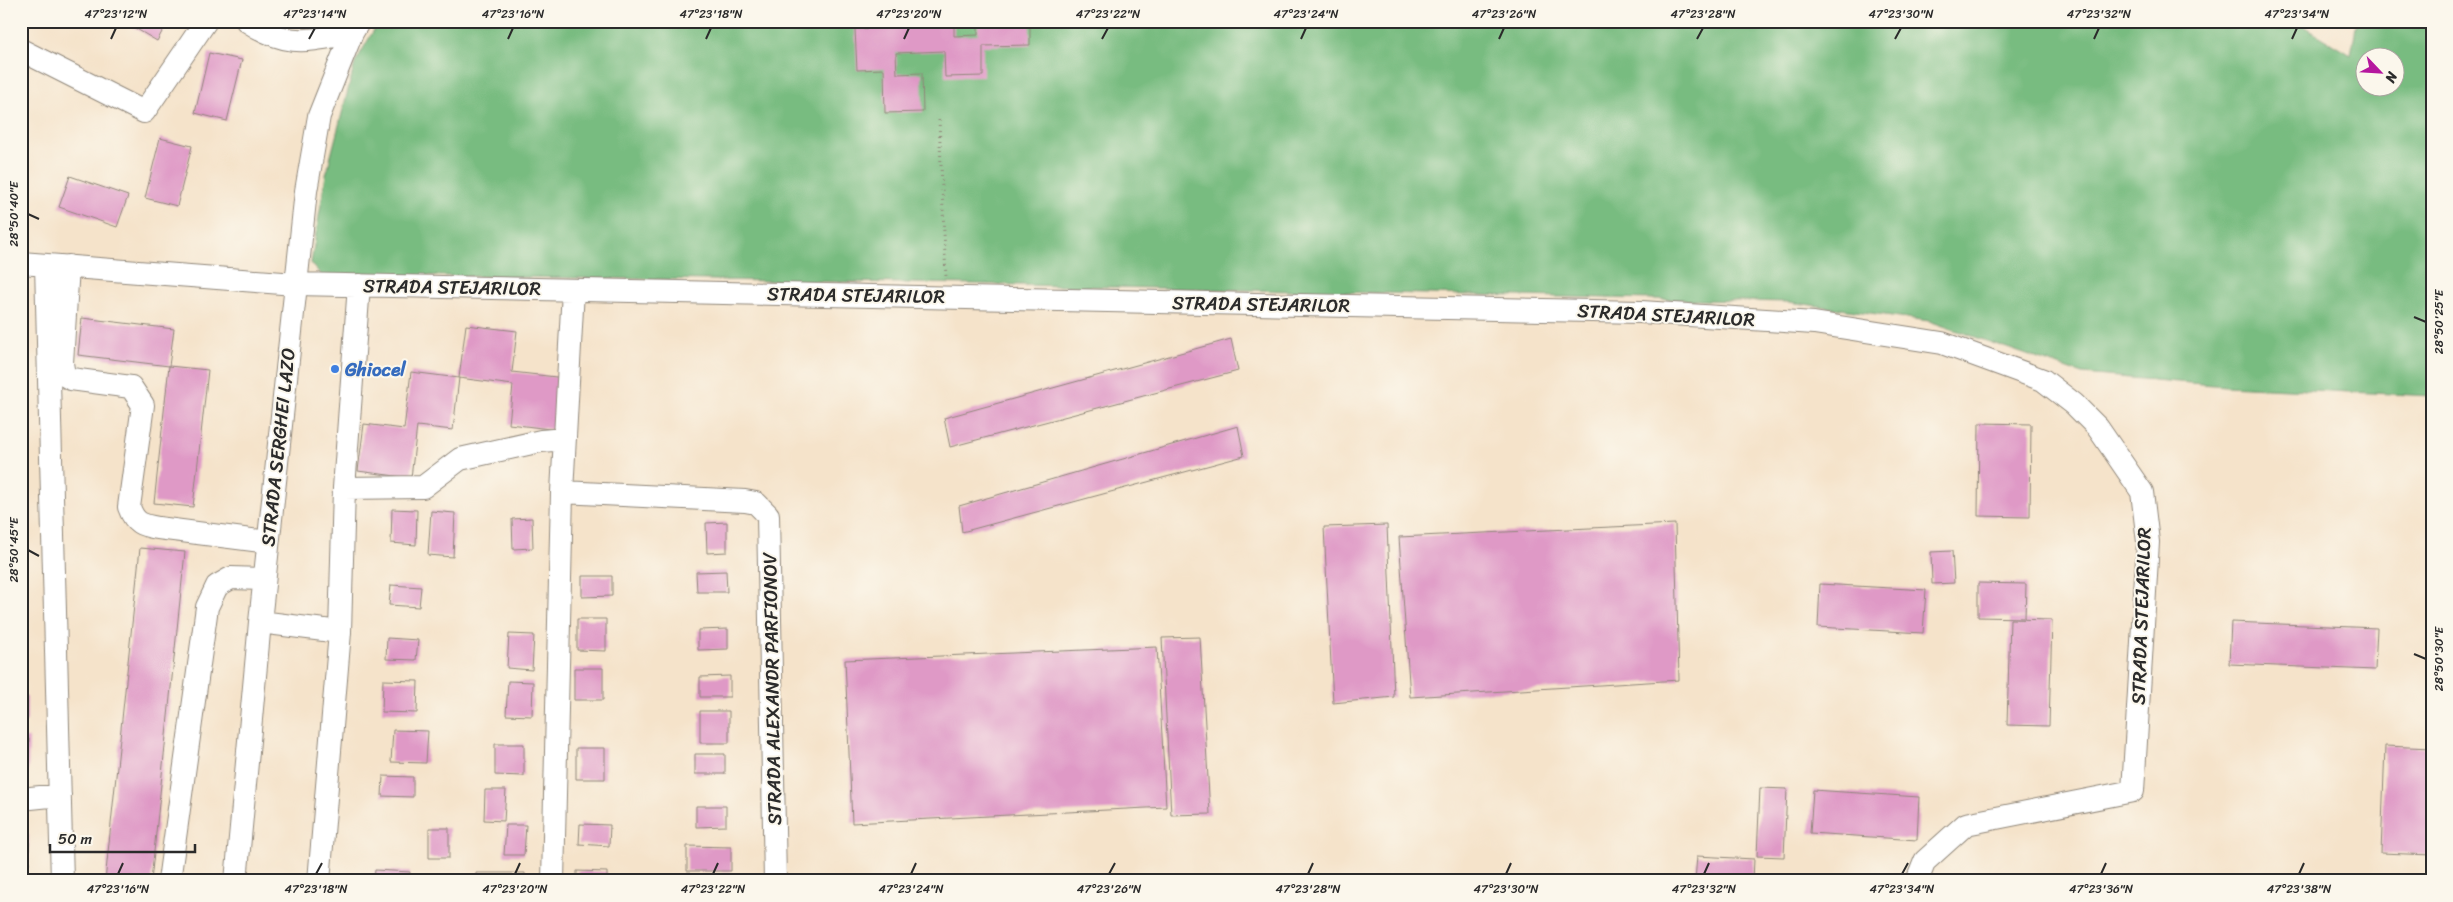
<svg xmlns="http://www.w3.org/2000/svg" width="2453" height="902" font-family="Sriracha,sans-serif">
  <rect width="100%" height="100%" fill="#fbf7ec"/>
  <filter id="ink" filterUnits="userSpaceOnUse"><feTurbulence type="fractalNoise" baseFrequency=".02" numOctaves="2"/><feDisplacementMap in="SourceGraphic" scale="10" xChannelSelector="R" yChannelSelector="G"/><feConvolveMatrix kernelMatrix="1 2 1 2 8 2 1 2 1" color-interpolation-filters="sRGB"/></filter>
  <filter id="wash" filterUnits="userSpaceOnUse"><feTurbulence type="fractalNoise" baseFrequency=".0096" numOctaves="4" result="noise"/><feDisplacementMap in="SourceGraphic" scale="20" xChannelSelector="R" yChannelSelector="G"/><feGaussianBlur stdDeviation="1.12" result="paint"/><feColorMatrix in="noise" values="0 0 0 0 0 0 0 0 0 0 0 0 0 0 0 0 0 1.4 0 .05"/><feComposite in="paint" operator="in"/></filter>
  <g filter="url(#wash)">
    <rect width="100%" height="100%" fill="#f5e3ca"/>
    <path fill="#78bc80" stroke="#527456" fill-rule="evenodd" d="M379,21h1916l56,34 6,-34h75v375l-206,-10 -144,-12 -153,-53 -140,-19 -813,-18 -594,-9 -60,1 -11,-13 15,-88 29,-112zM2366,58h30v30h-30z"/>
    <g id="blocks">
      <path fill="#df99c6" d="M123,21h45l-11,20z
        M896,21h58v15l24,-1v-14h52v24l-47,1v30l-38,1 -1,-26 -48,2 1,21 25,-1 1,39 -38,1 -1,-44 -27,1 -2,-41 41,-2z
        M209,53l33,7 -15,61 -32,-8z
        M160,138l32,8 -15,60 -32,-8z
        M70,176l58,20 -11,31 -58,-20z
        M82,318l92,11 -5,37 -91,-11z
        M466,325l51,6 -5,41 53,6 -7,52 -49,-6 4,-39 -54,-7z
        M1231,339l7,32 -288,76 -6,-29z
        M169,366l39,4 -15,137 -39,-4z
        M411,372l48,6 -6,52 -36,-4 -6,52 -53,-7 6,-47 40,5z
        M1979,423l52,1 -1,93 -52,-1z
        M1238,426l6,30 -282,76 -3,-26z
        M392,509l25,1 -1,35 -25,-2z
        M431,511l24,2 -2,44 -25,-2z
        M532,518l1,30 -20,1 -1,-30z
        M727,522v30l-20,1 -1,-30z
        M1675,524l4,156 -269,17 -11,-160z
        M1387,525l7,172 -61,6 -9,-176z
        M140,548l45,4 -34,329h-46z
        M1952,551l2,32 -22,1 -1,-32z
        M726,571l1,21h-30l-1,-20z
        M582,576h30v20l-30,1z
        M1978,583l48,1 -1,34 -47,-1z
        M1820,584l106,6 -3,43 -105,-6z
        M391,585l30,2 -2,20 -30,-2z
        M577,619h29v32l-29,-1z
        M2010,619l42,1 -3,106 -42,-1z
        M2231,622l146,6 -2,42 -146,-6z
        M728,629v20l-30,1v-20z
        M509,634l25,1 -2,35 -25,-2z
        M1200,637l10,177 -39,1 -9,-177z
        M387,638l31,2 -2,20 -30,-1z
        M1157,647l9,160 -314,16 -7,-163z
        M574,668h29v32h-29z
        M730,676v21h-30v-20z
        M383,680l35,1 -1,32 -35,-1z
        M508,681l25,1 -1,34 -26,-1z
        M21,696h6v25h-6z
        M700,711h29v32h-29z
        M393,730l35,1 -2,32 -35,-1z
        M21,738h8l-1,38h-7z
        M495,744h29v32l-29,-1z
        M2385,746l47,2v107l-51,-2z
        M576,748h29v31h-29z
        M695,754h30v20h-30z
        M383,776l30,1v20l-31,-1z
        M1760,788l27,1 -3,68 -27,-1z
        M485,790h21l-2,31 -20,-1z
        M1813,790l106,7 -2,43 -107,-7z
        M696,806h30v20l-30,1z
        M580,824l30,1 -1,21 -30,-2z
        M506,825h20l-2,30h-20z
        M429,828h20v30h-20z
        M21,835h8v29h-8z
        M687,846l44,1v24h-44z
        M1697,856l57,3 -1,22h-58z
        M375,870l35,2 -1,9h-35z
        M577,871l30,1v9h-30z
        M476,873h49v8h-49z
        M21,877h12v4h-12z"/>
    </g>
  </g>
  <g filter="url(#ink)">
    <use href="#blocks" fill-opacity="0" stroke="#90877a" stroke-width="1"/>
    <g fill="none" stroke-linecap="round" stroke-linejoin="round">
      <g stroke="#90877a" stroke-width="24">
        <path id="minor" d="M247,21c41,27 59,20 105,12
          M21,50l123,62 62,-91
          M21,263l274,21 1346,28 173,11 128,20 101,37 31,24 24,24 44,64 6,50 -15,249 -167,33 -41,37 -8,20
          M46,265l16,616
          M68,266l-6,97 2,12 7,4 60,8 12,18 -14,102c6,17 13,18 29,21l110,14
          M344,488l79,-1 37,-28 81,-18 24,-2
          M562,492l183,9 11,2 12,12 7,366
          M260,622l80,10
          M21,799l39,-4
          M169,881l38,-274 10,-21 14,-8 33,1
          M236,881l24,-259 46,-431 13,-75 33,-83 7,-12
          M319,881l21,-249 4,-144 15,-203
          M553,881l9,-389 11,-202"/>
      </g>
      <path stroke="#90877a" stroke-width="3" stroke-dasharray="1 4" stroke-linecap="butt" d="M939,120l7,157"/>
      <use href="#minor" stroke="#fff" stroke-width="22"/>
    </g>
  </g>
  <path fill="none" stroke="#2b2b2b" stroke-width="2" d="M111,39l5,-11M309,39l6,-11M508,39l5,-11M706,39l5,-11M904,39l5,-11M1102,39l6,-11M1301,39l5,-11M1499,39l5,-11M1697,39l6,-11M1895,39l6,-11M2094,39l5,-11M2292,39l5,-11M28,214l11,5M2414,317l12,5M28,550l11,6M2414,654l12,5M118,874l5,-11M316,874l6,-11M515,874l5,-11M713,874l5,-11M911,874l5,-11M1109,874l6,-11M1308,874l5,-11M1506,874l5,-11M1704,874l5,-11M1902,874l6,-11M2101,874l5,-11M2299,874l5,-11"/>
  <circle fill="#3f7fe0" stroke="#fbf7ec" stroke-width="2" cx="335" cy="369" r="5"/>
  <g text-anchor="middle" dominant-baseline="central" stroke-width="4" stroke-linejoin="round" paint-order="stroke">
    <g font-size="19" fill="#2b2b2b" stroke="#fbf7ec">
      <text transform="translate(452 287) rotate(1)">STRADA STEJARILOR</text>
      <text transform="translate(856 295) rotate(1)">STRADA STEJARILOR</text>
      <text transform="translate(1261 304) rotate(1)">STRADA STEJARILOR</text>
      <text transform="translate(1666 315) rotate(3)">STRADA STEJARILOR</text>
      <text transform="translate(278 447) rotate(-84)">STRADA SERGHEI LAZO</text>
      <text transform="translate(2141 616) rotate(-88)">STRADA STEJARILOR</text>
      <text transform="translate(772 689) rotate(-91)">STRADA ALEXANDR PARFIONOV</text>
    </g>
    <g font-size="19" font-weight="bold" fill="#366cbe" stroke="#fbf7ec" text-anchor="start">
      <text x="345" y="369">Ghiocel</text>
    </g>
  </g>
  <rect width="2453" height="902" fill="none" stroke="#fbf7ec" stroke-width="55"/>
  <g transform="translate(2380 72) rotate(115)"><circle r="24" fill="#fbf7ec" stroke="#a8a59f"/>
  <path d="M0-4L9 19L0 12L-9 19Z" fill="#b5179e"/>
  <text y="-8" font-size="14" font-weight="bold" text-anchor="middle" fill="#2b2b2b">N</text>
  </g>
  <path d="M50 844v8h145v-8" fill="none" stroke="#2b2b2b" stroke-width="2.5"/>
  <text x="58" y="844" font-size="15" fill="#2b2b2b" stroke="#fbf7ec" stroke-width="4" paint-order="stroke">50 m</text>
  <rect x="28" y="28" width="2398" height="846" fill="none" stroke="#2b2b2b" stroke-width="2"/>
  <g font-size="12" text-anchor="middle" fill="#2b2b2b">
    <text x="116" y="18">47°23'12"N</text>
    <text x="315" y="18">47°23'14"N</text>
    <text x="513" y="18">47°23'16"N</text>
    <text x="711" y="18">47°23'18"N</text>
    <text x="909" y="18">47°23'20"N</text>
    <text x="1108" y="18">47°23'22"N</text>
    <text x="1306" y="18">47°23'24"N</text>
    <text x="1504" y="18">47°23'26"N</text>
    <text x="1703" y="18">47°23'28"N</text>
    <text x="1901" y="18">47°23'30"N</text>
    <text x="2099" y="18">47°23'32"N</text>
    <text x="2297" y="18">47°23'34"N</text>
    <text transform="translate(14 214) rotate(-90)" y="4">28°50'40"E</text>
    <text transform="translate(2439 322) rotate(-90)" y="4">28°50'25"E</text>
    <text transform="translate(14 550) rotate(-90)" y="4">28°50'45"E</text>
    <text transform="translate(2439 659) rotate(-90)" y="4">28°50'30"E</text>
    <text x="118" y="893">47°23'16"N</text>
    <text x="316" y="893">47°23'18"N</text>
    <text x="515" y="893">47°23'20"N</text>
    <text x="713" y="893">47°23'22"N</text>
    <text x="911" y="893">47°23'24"N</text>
    <text x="1109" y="893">47°23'26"N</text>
    <text x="1308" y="893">47°23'28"N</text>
    <text x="1506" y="893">47°23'30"N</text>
    <text x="1704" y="893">47°23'32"N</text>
    <text x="1902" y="893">47°23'34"N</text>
    <text x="2101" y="893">47°23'36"N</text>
    <text x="2299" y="893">47°23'38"N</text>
  </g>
</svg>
